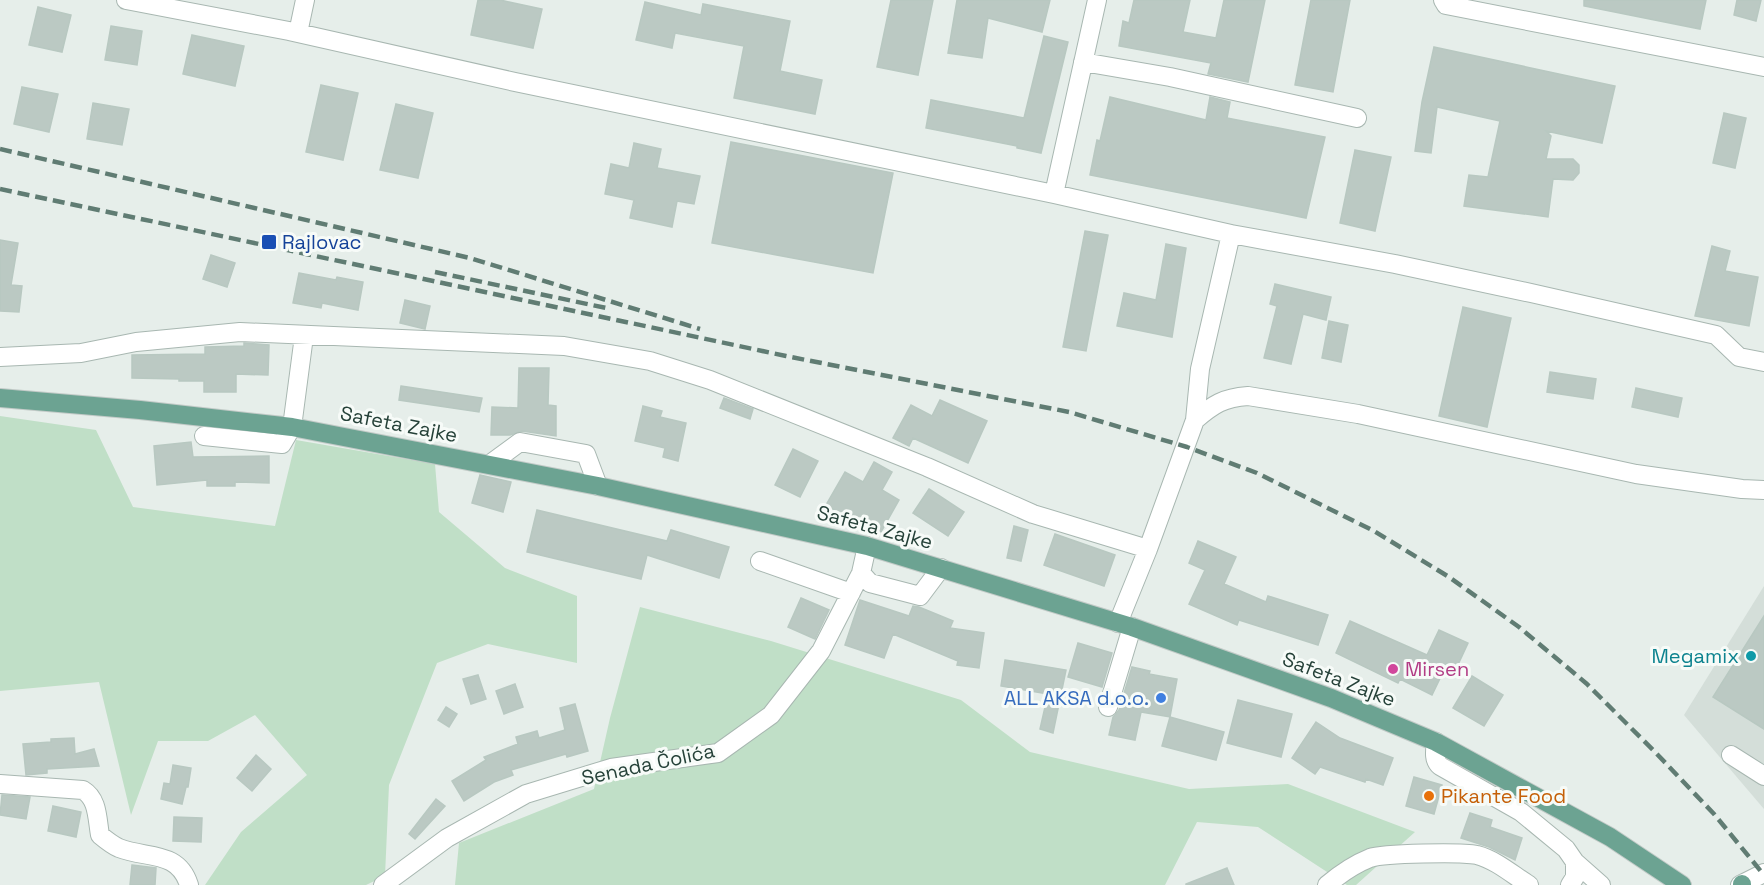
<svg xmlns="http://www.w3.org/2000/svg" width="1764" height="885" font-family="'Space Grotesk',sans-serif">
  <rect width="100%" height="100%" fill="#e6eeea"/>
  <path fill="#d4ded9" d="M1764,586v223l-80,-94z"/>
  <path fill="#c0dfc7" d="M0,416l96,14 37,77 142,19 21,-86 139,24 4,48 66,56 72,28v67l-89,-19 -51,19 -48,122 -4,91 -19,9h-161l36,-53 66,-57 -52,-60 -47,26h-50l-27,74 -32,-133 -99,9z
    M640,607l131,34 190,59 69,52 159,37 99,-5 127,48 -59,53h-9l-89,-58 -61,-5 -32,63h-710l4,-42 135,-54 16,-71z"/>
  <path fill="#bbc9c3" stroke="#b8c8c1" stroke-width="1.5" d="M478,0h22l42,9 -9,39 -62,-13z
    M891,0h42l-15,75 -41,-8z
    M957,0h93l-8,32 -54,-14 -6,40 -34,-5z
    M1134,0h56l-7,32 33,6 8,-38h41l-17,82 -40,-8 3,-11 -92,-17 4,-25 6,2z
    M1311,0h39l-17,92 -38,-7z
    M1584,0h122l-6,29 -116,-23z
    M1737,0h24l-5,21 -22,-6z
    M645,2l56,13 2,-11 87,17 -10,50 42,9 -7,34 -81,-16 10,-52 -69,-13 -3,15 -36,-8z
    M38,7l33,8 -9,37 -33,-7z
    M111,26l31,5 -5,34 -32,-5z
    M192,35l52,11 -9,40 -52,-12z
    M1044,36l24,6 -27,111 -24,-5v-2l-91,-18 5,-28 93,18z
    M1434,47l181,39 -13,57 -56,-12 5,5 -5,23h27l6,6v8l-6,7 -20,-1 -5,38 -84,-11 5,-31 19,2 12,-56 -63,-14 -6,46 -16,-2 7,-49z
    M321,85l37,8 -15,67 -37,-8z
    M22,87l36,7 -9,38 -35,-8z
    M1110,97l96,23 4,-23 20,5 -3,16 98,19 -19,81 -216,-43 7,-35 3,1z
    M93,103l36,6 -7,36 -35,-6z
    M396,104l37,9 -15,65 -38,-8z
    M1724,113l22,5 -11,50 -22,-5z
    M731,142l162,31 -20,100 -161,-30z
    M634,143l27,6 -4,19 43,8 -6,28 -17,-3 -5,26 -42,-9 4,-18 -29,-6 6,-30 18,4z
    M1355,150l36,7 -16,74 -35,-8z
    M1085,231l23,4 -22,116 -23,-4z
    M0,240l18,3 -7,42 11,1 -3,26 -19,-1z
    M1166,244l20,4 -14,89 -55,-11 7,-33 32,7z
    M1712,246l18,5 -5,20 33,6 -9,49 -54,-10z
    M211,255l24,8 -8,24 -24,-8z
    M299,273l37,7 1,-3 26,5 -5,28 -36,-7 -1,5 -28,-5z
    M1275,284l56,13 -5,23 -23,-6 -12,50 -27,-6 13,-52 -7,-2z
    M405,300l25,6 -5,23 -25,-6z
    M1463,307l48,11 -24,109 -48,-11z
    M1329,321l19,4 -7,37 -19,-4z
    M244,343l25,2 -1,30 -32,-1v18h-32v-11h-25v-2l-47,-1v-23l73,-1v-7l39,-1z
    M519,368h30l-1,37 8,1v30l-34,-5 -12,4h-19l1,-28 26,1z
    M1550,372l46,7 -3,20 -46,-7z
    M401,386l81,12 -3,14 -80,-12z
    M1636,388l46,10 -4,19 -46,-10z
    M724,398l29,11 -3,10 -30,-11z
    M940,400l47,21 -19,42 -55,-25 -4,8 -16,-8 18,-33 21,11z
    M643,406l19,5 -2,6 26,6 -8,38 -15,-4 2,-9 -30,-7z
    M191,442l2,15 76,-1v27l-34,-1v4h-28v-6l-50,5 -3,-39z
    M793,449l25,12 -18,36 -25,-12z
    M874,462l18,10 -10,18 17,10 -18,32 -24,-13 -2,3 -29,-17 19,-33 18,10z
    M480,475l31,7 -8,30 -31,-9z
    M929,489l35,23 -16,24 -35,-23z
    M537,510l130,31 4,-11 58,17 -10,31 -72,-23 -6,24 -114,-27z
    M1014,526l14,4 -7,31 -14,-3z
    M1055,534l60,21 -11,31 -60,-21z
    M1198,541l38,16 -12,27 42,18 2,-6 60,19 -10,30 -79,-25 -2,5 -48,-21 16,-34 -16,-7z
    M801,598l28,12 -14,29 -27,-12z
    M860,600l49,16 4,-10 6,1 34,14 -3,7 34,5 -5,35 -22,-3 1,-4 -65,-27 -9,24 -39,-13z
    M1764,616v113l-51,-32z
    M1350,621l77,34 12,-25 29,13 -12,26 -9,-5 -15,31 -32,-16 -2,4 -62,-30z
    M1078,643l34,10 -10,34 -34,-10z
    M1005,660l61,10 -13,63 -13,-4 8,-35 -47,-8z
    M1132,667l18,4 -1,3 28,5 -7,38 -29,-5 -6,28 -26,-5 4,-18 6,-7z
    M478,675l8,24 -15,5 -8,-25z
    M1472,676l31,19 -19,31 -31,-18z
    M515,684l8,23 -19,7 -8,-23z
    M1238,700l54,14 -11,43 -54,-14z
    M575,704l13,47 -21,6 -1,-3 -55,16 2,5 -19,7 -30,19 -12,-20 34,-21 -2,-3 34,-13 -2,-7 21,-6 2,7 26,-8 -5,-22z
    M446,707l11,7 -8,13 -11,-7z
    M1170,717l54,15 -8,28 -54,-14z
    M1316,722l24,16 53,20 -10,27 -17,-6 -1,3 -45,-15 -5,7 -23,-16z
    M74,738l1,16 19,-5 5,17 -52,3v4l-21,2 -3,-31 28,-2v-3z
    M256,755l15,14 -19,22 -15,-13z
    M173,765l18,3 -3,19h-2l-4,17 -21,-5 3,-16 6,1z
    M1414,777l28,8 -8,29 -28,-8z
    M2,795l28,2 -4,22 -26,-4z
    M436,799l9,7 -30,33 -6,-5z
    M53,806l28,6 -5,25 -28,-6z
    M1470,813l22,7 -2,7 32,11 -7,22 -26,-13 -28,-9z
    M174,817l28,1 -1,24 -28,-1z
    M132,865l24,3 -1,17h-25z
    M1227,868l7,17h-48v-1z"/>
  <g fill="none" stroke-linecap="round" stroke-linejoin="round">
    <g stroke="#a8b7b1" stroke-width="20">
      <path id="minor" d="M126,0l163,31 226,51 539,112 177,40 164,30 136,29 185,42 23,22 25,5
        M1443,0l3,5 318,62
        M298,33l7,-33
        M1083,62l87,15 187,41
        M1054,194l43,-194
        M0,357l81,-4 55,-11 104,-10 324,14 86,15 60,19 217,87 106,47 115,35 -30,74
        M1195,420c19,-16 28,-22 53,-24l110,18 278,60 106,15 22,1
        M204,436l78,8 10,-17 12,-91
        M490,464l30,-22 66,12 12,32
        M1148,549l47,-129 5,-51 31,-135
        M760,561l91,32
        M861,573l9,10 50,13 21,-28
        M1108,707l24,-80
        M1436,742c-1,8 -3,18 4,24l81,46 45,37 9,13 26,23
        M1731,755l33,21
        M0,784l83,6c15,9 14,28 17,45 6,5 12,10 19,13 28,11 59,2 70,37
        M383,885l64,-47 79,-44 85,-26 107,-15 53,-38 50,-64 40,-78 6,-27
        M1327,885c13,-11 28,-21 43,-27 14,-5 92,-6 107,-3 19,5 36,20 52,30
        M1570,885l5,-8v-15
        M1740,885l24,-12"/>
    </g>
    <g stroke="#c2cac7" stroke-width="20">
      <path id="major" d="M0,398l140,12 152,17 306,59 269,60 265,81 199,71 105,44 174,95 72,48
        M1742,884v1"/>
    </g>
    <use href="#minor" stroke="#fff" stroke-width="18"/>
    <use href="#major" stroke="#6ca392" stroke-width="18"/>
    <path stroke="#607c73" stroke-width="4.5" stroke-dasharray="12 6" stroke-linecap="butt" d="M0,149l470,109 230,71
      M0,189l786,167 283,56 118,35 70,26 117,58 75,46 70,50 68,57 69,69 58,61 50,61
      M435,272l176,37"/>
  </g>
  <rect fill="#1a4fb4" stroke="#f7fbf8" stroke-width="2" x="261" y="234" width="16" height="16" rx="3"/>
  <circle fill="#0f9aa8" stroke="#f7fbf8" stroke-width="2" cx="1751" cy="656" r="6"/>
  <circle fill="#d1479c" stroke="#f7fbf8" stroke-width="2" cx="1393" cy="669" r="6"/>
  <circle fill="#3f7fe0" stroke="#f7fbf8" stroke-width="2" cx="1161" cy="698" r="6"/>
  <circle fill="#e8710a" stroke="#f7fbf8" stroke-width="2" cx="1429" cy="796" r="6"/>
  <g text-anchor="middle" dominant-baseline="central" stroke-width="6" stroke-linejoin="round" paint-order="stroke">
    <g font-size="20" fill="#164399" stroke="#f7fbf8" text-anchor="start">
      <text x="282" y="242">Rajlovac</text>
    </g>
    <g font-size="20" fill="#254138" stroke="#f7fbf8">
      <text transform="translate(399 424) rotate(11)">Safeta Zajke</text>
      <text transform="translate(875 527) rotate(15)">Safeta Zajke</text>
      <text transform="translate(1339 679) rotate(21)">Safeta Zajke</text>
      <text transform="translate(648 764) rotate(-12)">Senada Čolića</text>
    </g>
    <g font-size="20" fill="#0d838f" stroke="#f7fbf8" text-anchor="end">
      <text x="1739" y="656">Megamix</text>
    </g>
    <g font-size="20" fill="#b23c85" stroke="#f7fbf8" text-anchor="start">
      <text x="1405" y="669">Mirsen</text>
    </g>
    <g font-size="20" fill="#366cbe" stroke="#f7fbf8" text-anchor="end">
      <text x="1149" y="698">ALL AKSA d.o.o.</text>
    </g>
    <g font-size="20" fill="#c56008" stroke="#f7fbf8" text-anchor="start">
      <text x="1441" y="796">Pikante Food</text>
    </g>
  </g>
</svg>
